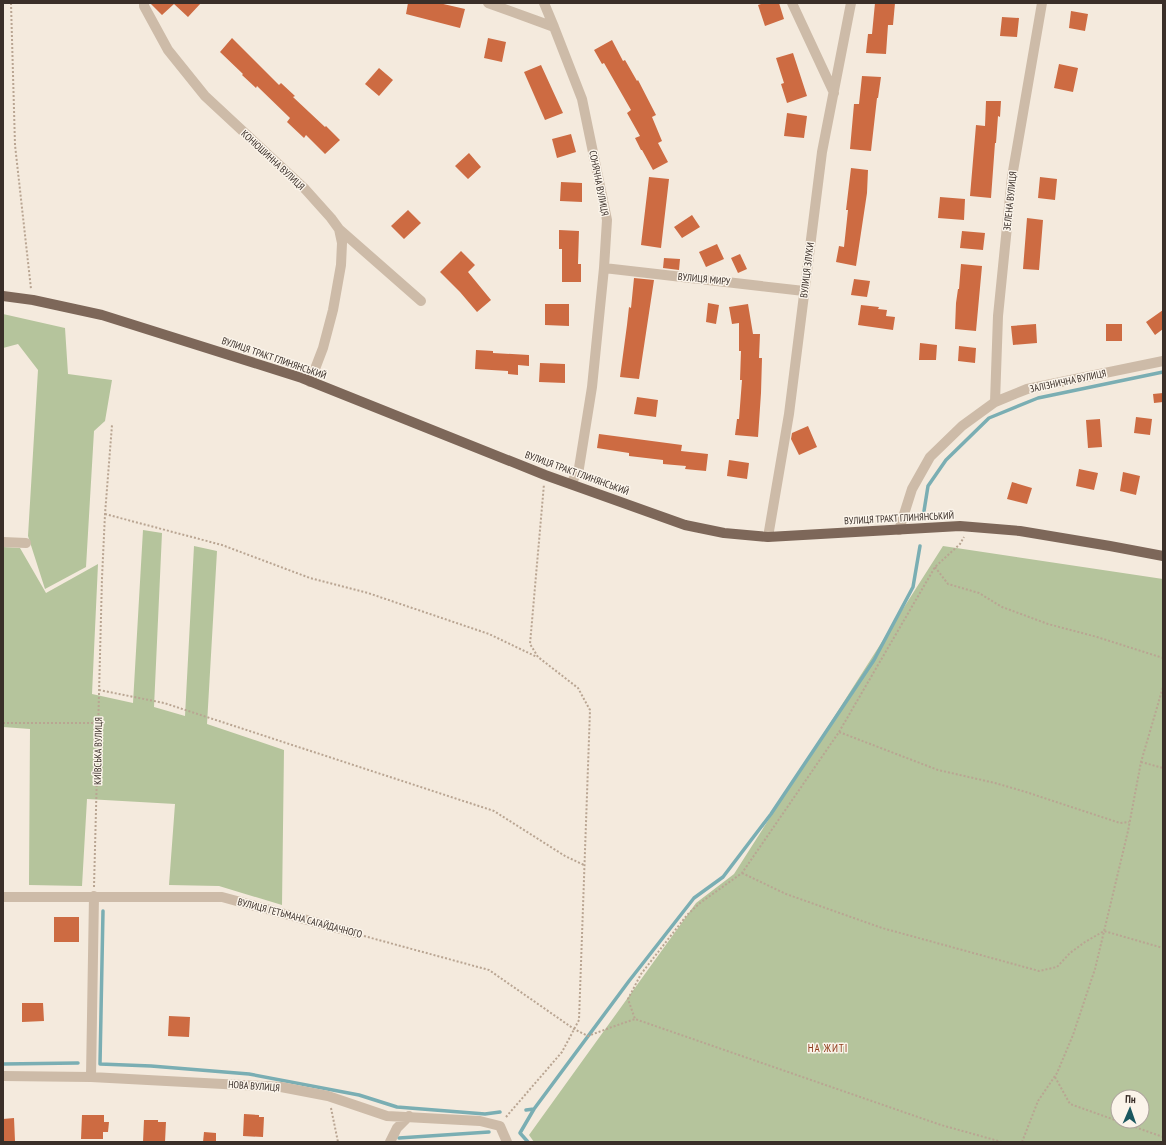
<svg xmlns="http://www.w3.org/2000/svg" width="1166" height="1145" font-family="'PT Sans Narrow',sans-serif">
  <rect width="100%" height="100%" fill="#f4eadd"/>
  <path fill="#b5c49c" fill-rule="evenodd" d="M3,314l62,14 3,46 44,6 -7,41 -11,10 -8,136 -41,22 -17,-53 10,-166 -20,-26 -15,4z
    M143,530l19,3 -8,174 31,9 9,-170 23,5 -10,173 77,26 -2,155 -63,-19 -50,-1 6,-81 -88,-5 -5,87 -53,-1 1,-156 -27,-2v-180l17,1 26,45 52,-29 -6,130 41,9z
    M943,546l220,33v563h-629l-5,-7 167,-232 38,-29zM1118,1097h24v24h-24z"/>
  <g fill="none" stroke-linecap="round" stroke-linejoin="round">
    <path stroke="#7aaeb3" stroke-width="3.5" d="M924,511l4,-25 18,-26 43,-42 49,-20 125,-26
      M103,911l-3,153 51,2 98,8 110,21 38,12 88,7 15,-2
      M3,1064l75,-1
      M526,1110l8,-1 95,-128 65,-83 29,-21 48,-63 103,-154 39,-73 7,-41
      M399,1138l90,-6
      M528,1142l-8,-9 14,-24"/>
  </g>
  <path fill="#cd6b42" d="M150,3h51l-13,14 -14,-13 -12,11z
    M408,3h31l26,6 -5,19 -54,-14z
    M764,3h15l5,16 -19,7 -7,-21z
    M875,3h20l-2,22h-5l-2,29 -20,-1 2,-19h4z
    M1071,11l17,3 -3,17 -16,-3z
    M1002,17l17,1 -2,19 -17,-1z
    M232,38l47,47 2,-2 14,13 -2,1 32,30 1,-1 14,14 -15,14 -19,-19 -2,3 -17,-16 3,-4 -33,-32 -1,2 -14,-13 1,-1 -23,-22z
    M488,38l18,4 -4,20 -18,-4z
    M612,40l11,21 2,-1 12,21 1,-1 18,35 -4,2 10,24 -4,2 10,19 -15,8 -11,-20h-1l-6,-12 5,-2 -13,-23 4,-3 -27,-47 -2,1 -8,-14z
    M793,53l14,43 -20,7 -6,-19 3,-1 -8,-25z
    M1059,64l19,4 -5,24 -19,-4z
    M541,65l22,48 -18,7 -21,-48z
    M379,68l14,12 -14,16 -14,-12z
    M862,76l19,1 -3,21h-1l-6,53 -21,-2 4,-45h5z
    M986,101h15l-1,16 -2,-1 -2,27h-1l-4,55 -21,-2 6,-71 9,1z
    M787,113l20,3 -3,22 -20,-2z
    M571,134l5,18 -19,6 -5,-19z
    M469,153l12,14 -13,12 -13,-13z
    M851,168l17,2 -1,23 -11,73 -20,-4 3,-16 5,1 4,-37h-2z
    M649,177l20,2 -8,69 -20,-3z
    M1040,177l17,2 -2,21 -17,-2z
    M561,182l21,1v19l-22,-1z
    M940,197l25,2 -1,21 -26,-2z
    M408,210l13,13 -17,16 -13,-13z
    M692,215l8,12 -18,11 -8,-11z
    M1027,218l16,2 -4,50 -16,-1z
    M559,230l20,1 -1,33h3v18h-19v-33h-3z
    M962,231l23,2 -2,17 -23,-2z
    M717,244l7,15 -18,8 -7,-15z
    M461,251l14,14 -7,7 23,28 -14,12 -17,-20 -20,-20z
    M740,254l7,15 -9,4 -7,-15z
    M664,258l16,1 -1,11 -16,-2z
    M961,264l21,2 -6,65 -21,-2 1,-26 2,-14h1z
    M634,278l20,2 -15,99 -19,-2 7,-52 2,-18 2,1z
    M854,279l16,2 -3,16 -16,-2z
    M708,303l11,2 -3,19 -10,-2z
    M545,304h24v22l-24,-1z
    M748,304l5,30h7l-1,24h3l-1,35 -3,44 -23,-2 2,-16h2l3,-39h-2l1,-29h-2v-28l-7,1 -3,-17z
    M861,305l18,2 -1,2 9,1 -1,6 9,1 -2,13 -35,-5z
    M1163,310v19l-8,6 -9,-13z
    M1036,324l1,19 -24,2 -2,-19z
    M1106,324h16v17h-16z
    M920,343l17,2 -1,15h-17z
    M959,346l17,2 -1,15 -17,-2z
    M476,350l17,1v2l36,2v11l-11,-1v10l-10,-1v-3l-33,-2z
    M540,363l25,1v19l-26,-1z
    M1163,393v9l-9,1 -1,-9z
    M637,397l21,3 -2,17 -22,-3z
    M1136,417l16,2 -2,16 -16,-2z
    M1100,419l2,28 -14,1 -2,-28z
    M808,426l9,21 -18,8 -8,-16 1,-6z
    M599,434l83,11 -1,6 27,3 -2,17 -21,-2 1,-3 -23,-2v-4l-34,-4v-3l-32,-5z
    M729,460l20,3 -2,16 -20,-3z
    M1079,469l19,4 -4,17 -18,-4z
    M1123,472l17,4 -4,19 -16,-4z
    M1012,482l20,6 -5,16 -20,-5z
    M54,917h25v25h-25z
    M22,1003h21l1,18 -22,1z
    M169,1016l21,1 -1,20 -21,-1z
    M244,1114l15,1v2h5l-1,20 -20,-1z
    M82,1115h22v7h5l-1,10h-5v7h-22z
    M14,1118l1,23h-12v-22z
    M144,1120h14v2h8l-1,20h-22z
    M204,1132l12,1v9h-13z"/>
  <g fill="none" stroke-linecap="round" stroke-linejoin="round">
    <path stroke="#b9a592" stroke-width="2" stroke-dasharray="2 2" stroke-linecap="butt" d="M11,3l4,142 16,144
      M105,514l117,31 88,33 58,15 121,41 48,23
      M935,567l13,17 31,9 23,14 46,17 49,13 66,21
      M99,690l65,13 330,108 71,45 19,9
      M3,723h96
      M839,732l96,-165 25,-23 4,-7
      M1141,762l22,6
      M742,873l44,21 96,34 157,43 18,-4 13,-14 15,-11 19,-11 59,17
      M94,887l8,-309 3,-64 7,-89
      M364,936l125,34 85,59 14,7 24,-9 23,-8
      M1055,1077l15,27 93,33
      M331,1108l7,34
      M506,1117l56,-65 17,-32 11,-310 -12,-22 -40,-31 -8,-13 14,-160
      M1002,1142l-61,-17 -306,-106 -7,-20 13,-25 46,-59 13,-12 42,-30 97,-141 99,38 57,13 31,9 94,31 9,-1
      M1022,1142l16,-41 19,-28 16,-38 22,-66 33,-138 13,-69 22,-75"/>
    <path stroke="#cdbba8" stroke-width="10" d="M144,3v3l24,44 37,46 100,93 26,29 8,11 82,72
      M488,3l66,24
      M544,3l10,24 28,72 25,121 -3,48 -12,119 -13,81 -8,16
      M792,3l42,90
      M604,268l200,23
      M310,382l13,-34 10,-38 8,-45 1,-22 -3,-14
      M995,402l3,-86 14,-139 30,-174
      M899,530l13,-41 18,-32 32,-31 33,-24 32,-13 136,-28
      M768,537l21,-123 33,-262 29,-149
      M3,542l23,1
      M3,897h219l133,36
      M3,1076l88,1 190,10 47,9 59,20 93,5 20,5 7,16
      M91,1077l3,-181
      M390,1142l7,-14 12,-12"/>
    <path stroke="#7d6759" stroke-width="10" d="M3,296l30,4 69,15 200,63 243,97 140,50 39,8 44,4 192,-11 60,5 90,15 53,10"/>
  </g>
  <g text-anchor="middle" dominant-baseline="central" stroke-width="3" stroke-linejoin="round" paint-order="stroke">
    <g font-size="10" fill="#3a2f29" stroke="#fbf4ea">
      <text transform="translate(273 160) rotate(43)">КОНЮШИННА ВУЛИЦЯ</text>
      <text transform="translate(599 183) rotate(79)">СОНЯЧНА ВУЛИЦЯ</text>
      <text transform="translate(1010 201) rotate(-84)">ЗЕЛЕНА ВУЛИЦЯ</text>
      <text transform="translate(807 270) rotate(-83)">ВУЛИЦЯ ЗЛУКИ</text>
      <text transform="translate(704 279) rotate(6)">ВУЛИЦЯ МИРУ</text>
      <text transform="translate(274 358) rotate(19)">ВУЛИЦЯ ТРАКТ ГЛИНЯНСЬКИЙ</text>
      <text transform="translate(1068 381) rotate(-12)">ЗАЛІЗНИЧНА ВУЛИЦЯ</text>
      <text transform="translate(577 473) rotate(20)">ВУЛИЦЯ ТРАКТ ГЛИНЯНСЬКИЙ</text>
      <text transform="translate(899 518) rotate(-3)">ВУЛИЦЯ ТРАКТ ГЛИНЯНСЬКИЙ</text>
      <text transform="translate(98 751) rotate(-89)">КИЇВСЬКА ВУЛИЦЯ</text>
      <text transform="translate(300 918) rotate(15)">ВУЛИЦЯ ГЕТЬМАНА САГАЙДАЧНОГО</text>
      <text transform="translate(254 1086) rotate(4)">НОВА ВУЛИЦЯ</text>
    </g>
    <g font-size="11" letter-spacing="1" fill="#8e3d1c" stroke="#fbf4ea">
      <text x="828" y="1048">НА ЖИТІ</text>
    </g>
  </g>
  <rect width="1166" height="1145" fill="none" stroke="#3a2f29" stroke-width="8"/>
  <g transform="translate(1130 1109) rotate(2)"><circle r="19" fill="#fbf4ea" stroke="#aea59d"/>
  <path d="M0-3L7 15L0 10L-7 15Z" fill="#1b575e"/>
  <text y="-6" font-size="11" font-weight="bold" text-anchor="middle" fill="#3a2f29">Пн</text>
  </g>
</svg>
